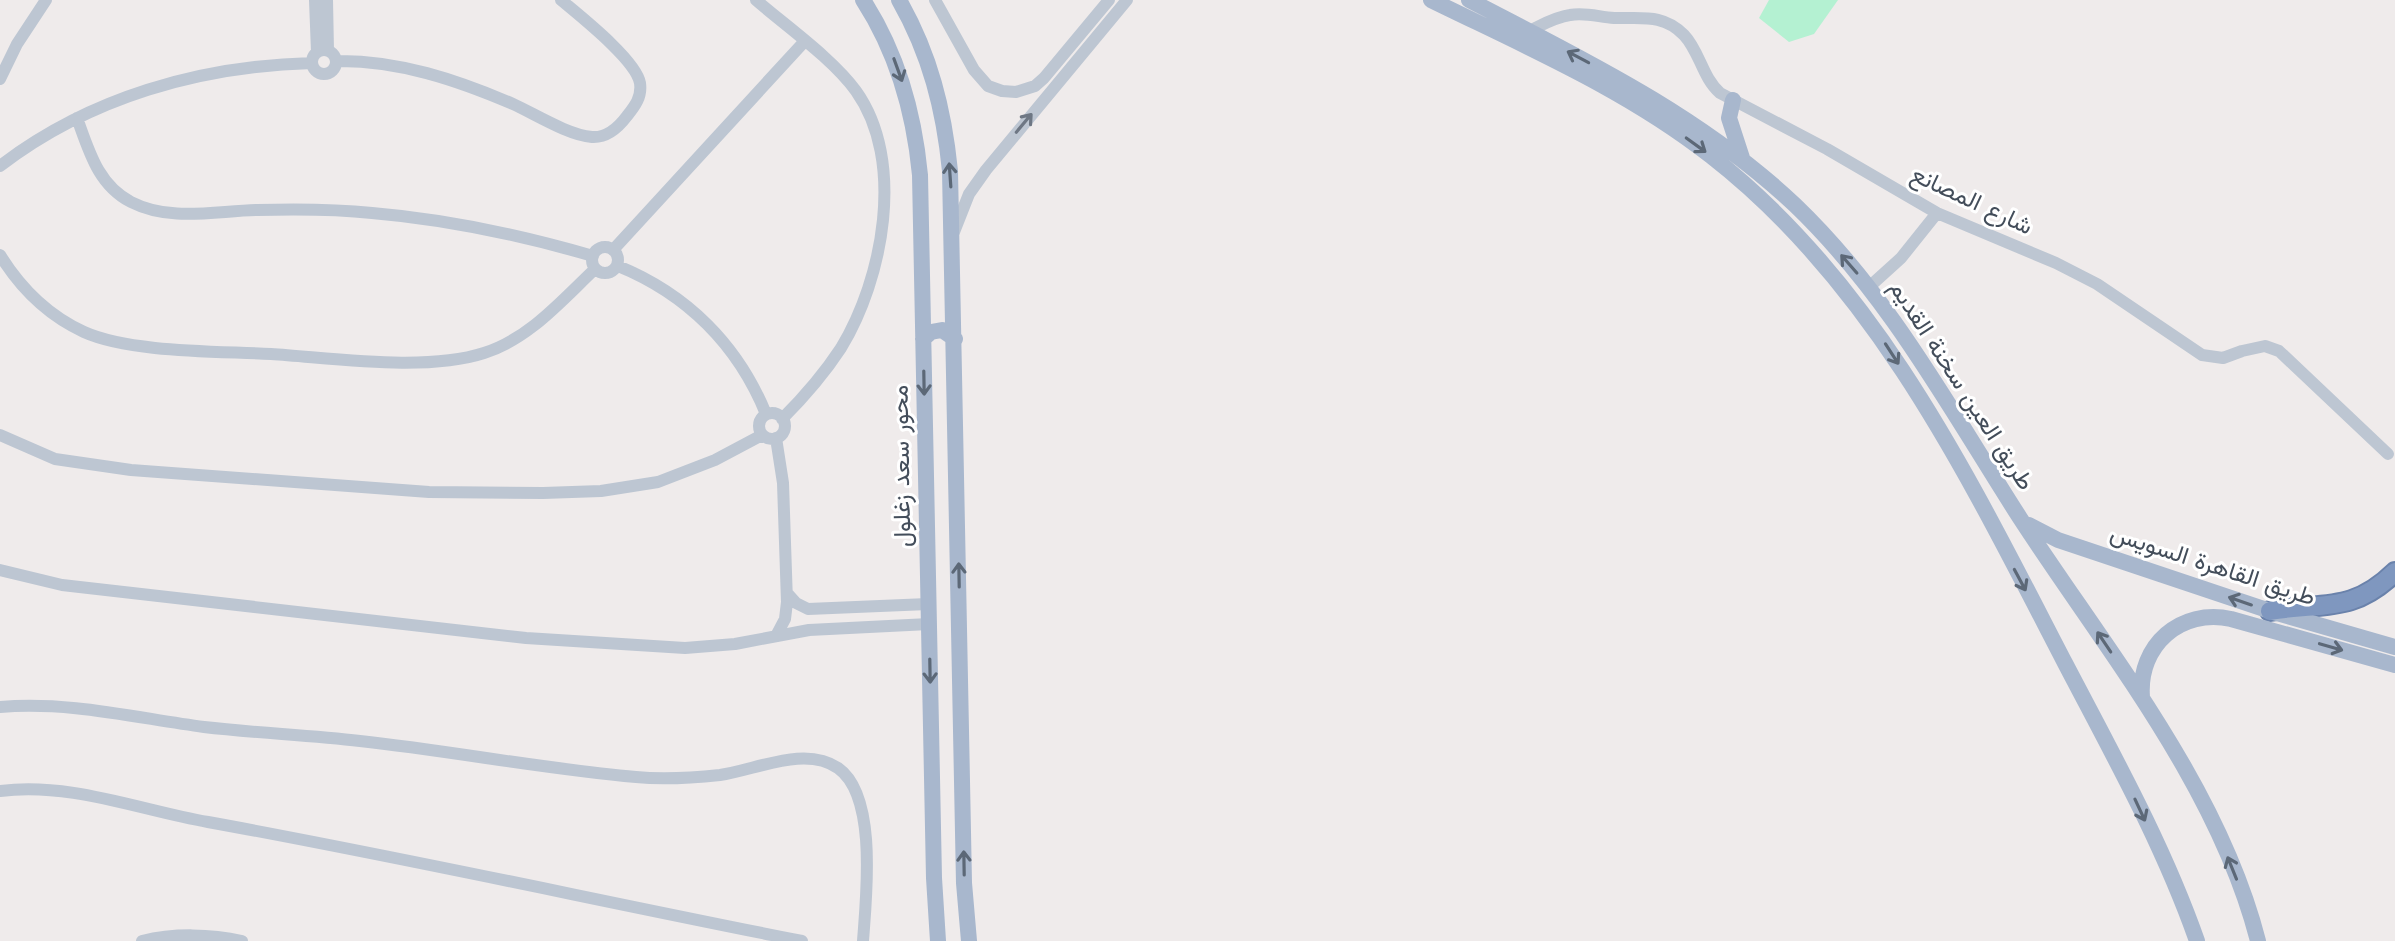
<svg xmlns="http://www.w3.org/2000/svg" width="2395" height="941" font-family="'Work Sans',Vazirmatn,sans-serif">
  <rect width="100%" height="100%" fill="#efebeb"/>
  <path fill="#b4f1d2" d="M1769,0h69l-24,34 -25,8 -30,-24z"/>
  <g fill="none" stroke-linecap="round" stroke-linejoin="round">
    <g stroke="#6a82ab" stroke-width="22">
      <path id="highway" d="M2270,611c52,-9 82,3 125,-39"/>
    </g>
    <path stroke="#bdc6d2" stroke-width="12" d="M315,0l2,52
      M327,0l1,50
      M756,0c30,26 77,59 100,91 50,70 27,188 -15,257 -17,26 -37,49 -59,71
      M935,0l39,70 14,16 14,5 14,1 19,-6 9,-8 65,-78
      M1529,31c13,-6 26,-14 41,-16 15,-3 29,2 44,3 26,1 49,-5 70,17 16,17 18,42 36,58l107,56 110,64 119,50 41,21 105,71 21,3 19,-7 23,-5 14,5 109,103
      M312 62a12 12 0 1 1 24 0a12 12 0 1 1-24 0Z
      M336,61c62,-1 121,19 177,43 22,10 55,31 79,33 15,1 26,-9 35,-21 8,-10 15,-19 13,-33 -4,-23 -60,-67 -79,-83
      M0,79l17,-35 29,-44
      M77,118c12,33 21,67 54,84 39,20 83,9 126,8 37,-1 77,-1 115,3 72,6 152,23 221,43
      M0,166c90,-69 200,-100 312,-103
      M954,232l15,-38 17,-24 141,-170
      M592 260a13 13 0 1 1 26 0a13 13 0 1 1-26 0Z
      M613,250l191,-208
      M0,255c21,34 47,60 84,77 47,21 135,19 187,22 63,4 154,18 213,-1 45,-14 78,-53 111,-84
      M618,266c69,28 120,79 148,148
      M1869,287l32,-29 36,-45
      M759 426a13 13 0 1 1 26 0a13 13 0 1 1-26 0Z
      M0,435l55,24 76,11 298,22 114,1 58,-2 57,-9 57,-22 47,-25
      M0,570l62,15 464,53 159,10 50,-4 74,-14 120,-6
      M787,593l9,10 12,6 120,-5
      M776,636l9,-17 2,-17 -4,-119 -7,-45
      M0,707c69,-6 136,11 204,20 52,6 104,8 156,14 92,10 184,28 276,36 28,3 56,1 84,-2 36,-5 85,-30 118,-7 40,28 28,130 25,173
      M0,791c71,-9 139,19 208,31 199,36 396,80 594,119
      M142,941c32,-8 69,-7 100,0"/>
    <path stroke="#a8b7cd" stroke-width="16" d="M863,0c35,54 51,112 57,175l14,703 4,63
      M899,0c31,54 45,110 51,171l14,712 5,58
      M1431,0c96,47 196,90 280,156 166,129 259,324 354,507 47,90 98,181 132,278
      M1469,0c114,59 232,116 326,205 94,90 155,204 225,313 86,132 198,267 238,423
      M1733,100l-4,18 14,43
      M923,339l8,-7 11,-2 13,9
      M2029,525l29,15 212,71 125,36
      M2142,697c-4,-52 39,-89 89,-78l164,46"/>
    <use href="#highway" stroke="#7f97bf" stroke-width="18"/>
  </g>
  <defs><path id="oneway-shaft" d="M-6 0H5M1.5-3L5.5 0L1.5 3" fill="none" stroke-width="1.6" stroke-linecap="round" stroke-linejoin="round" transform="scale(2)"/></defs>
  <g stroke="#5c6877">
    <use href="#oneway-shaft" transform="translate(1578 57) rotate(-152)"/>
    <use href="#oneway-shaft" transform="translate(898 70) rotate(70)"/>
    <use href="#oneway-shaft" transform="translate(1696 145) rotate(36)"/>
    <use href="#oneway-shaft" transform="translate(950 175) rotate(-94)"/>
    <use href="#oneway-shaft" transform="translate(1849 264) rotate(-131)"/>
    <use href="#oneway-shaft" transform="translate(1892 354) rotate(57)"/>
    <use href="#oneway-shaft" transform="translate(924 383) rotate(89)"/>
    <use href="#oneway-shaft" transform="translate(959 575) rotate(-91)"/>
    <use href="#oneway-shaft" transform="translate(2020 580) rotate(62)"/>
    <use href="#oneway-shaft" transform="translate(2240 601) rotate(-161)"/>
    <use href="#oneway-shaft" transform="translate(2104 642) rotate(-124)"/>
    <use href="#oneway-shaft" transform="translate(2331 647) rotate(16)"/>
    <use href="#oneway-shaft" transform="translate(930 671) rotate(89)"/>
    <use href="#oneway-shaft" transform="translate(2140 810) rotate(65)"/>
    <use href="#oneway-shaft" transform="translate(964 863) rotate(-91)"/>
    <use href="#oneway-shaft" transform="translate(2232 868) rotate(-112)"/>
  </g>
  <use stroke="#6e7784" href="#oneway-shaft" transform="translate(1024 123) rotate(-50)"/>
  <g text-anchor="middle" dominant-baseline="central" stroke-width="6" stroke-linejoin="round" paint-order="stroke">
    <g font-size="24" fill="#434d5a" stroke="#fff">
      <text transform="translate(1972 200) rotate(25)">شارع المصانع</text>
      <text transform="translate(1962 385) rotate(57)">طريق العين سخنة القديم</text>
      <text transform="translate(901 466) rotate(-91)">محور سعد زغلول</text>
      <text transform="translate(2213 565) rotate(18)">طريق القاهرة السويس</text>
    </g>
  </g>
</svg>
